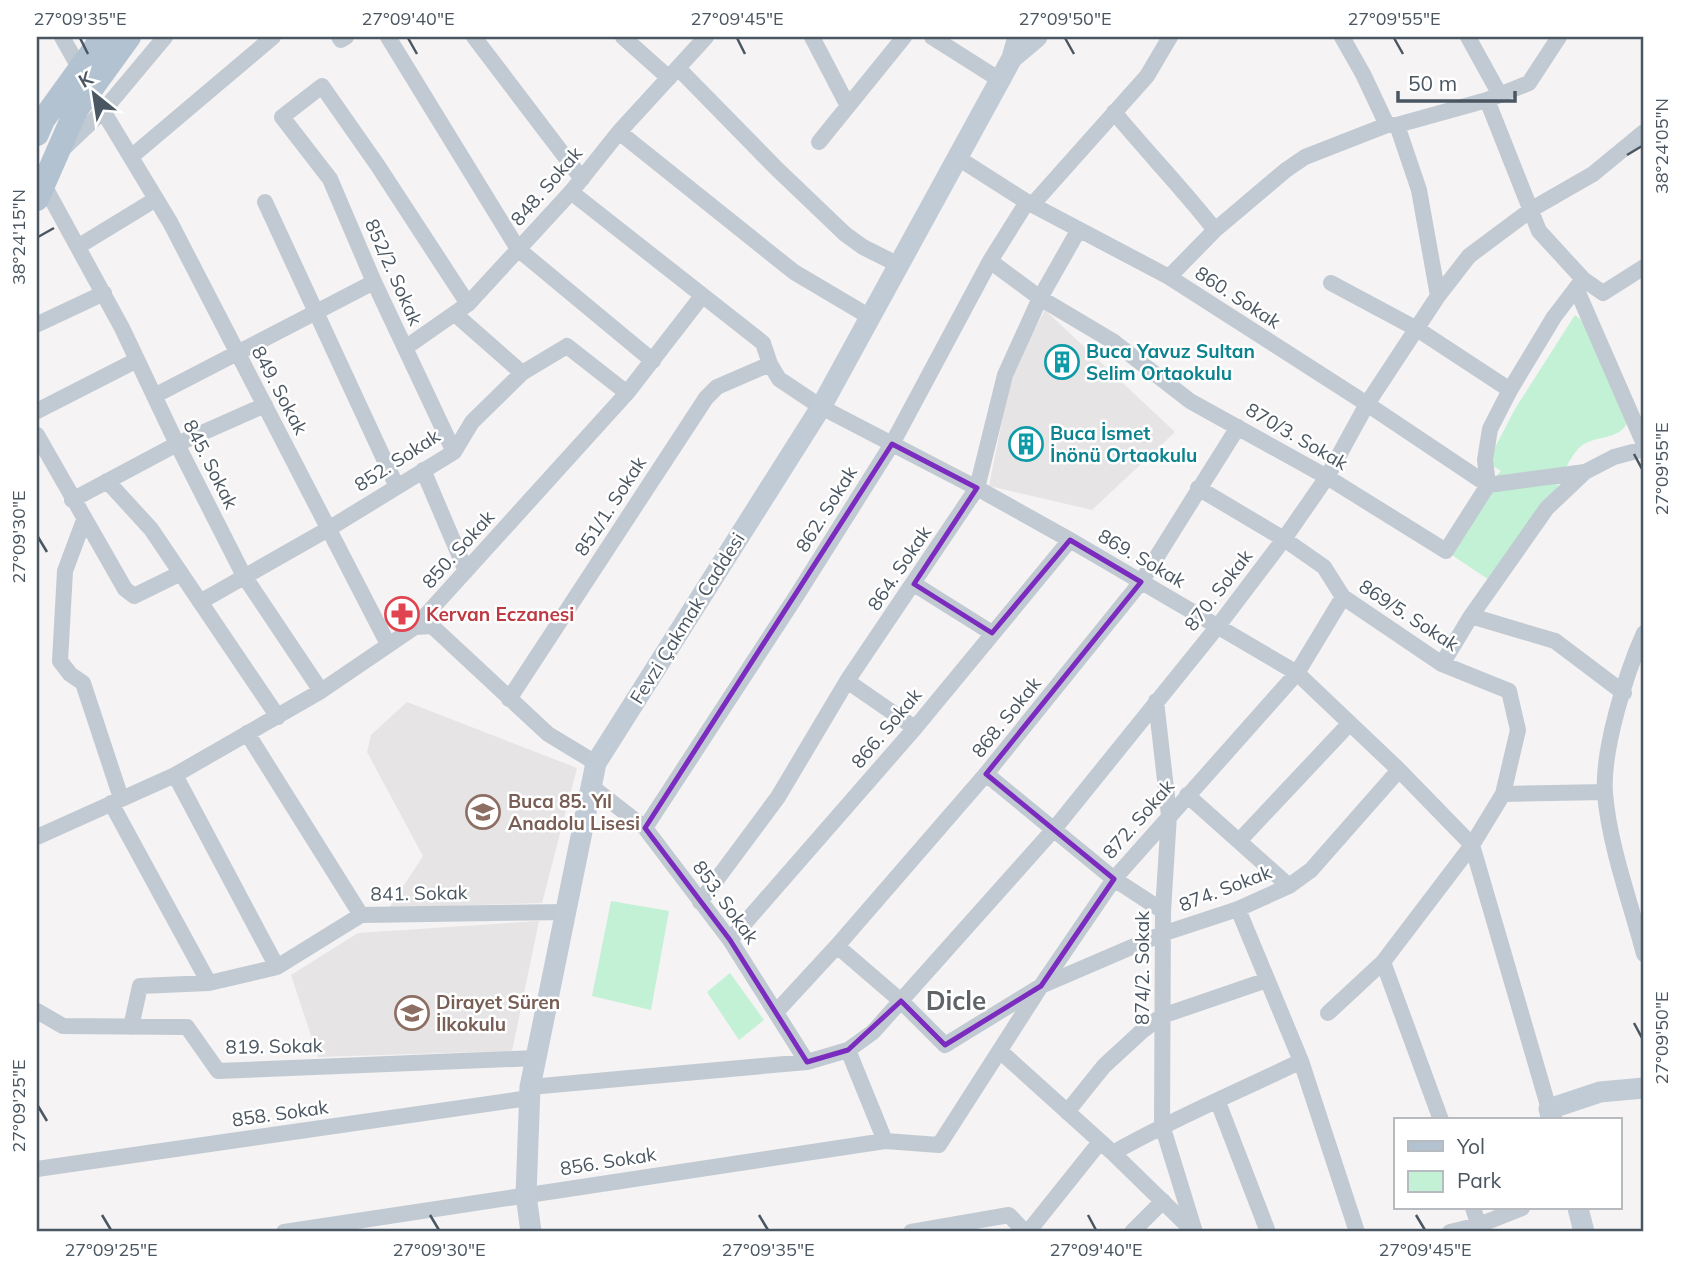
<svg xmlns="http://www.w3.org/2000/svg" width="1681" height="1269" font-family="Mulish,sans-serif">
  <rect width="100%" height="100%" fill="#f5f3f3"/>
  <path fill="#e6e4e5" d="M1045,310l130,122 -83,78 -103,-24 23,-115z
    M407,702l170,66 -35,135 -153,5 34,-52 -56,-104 4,-17z
    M539,921l-27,130 -194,6 -27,-82 67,-42z"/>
  <path fill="#c3f1d5" d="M1575,315l9,7 44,99c-8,21 -37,13 -50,28 -14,16 -20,40 -30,58 -15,27 -36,52 -53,77l-49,-33 42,-66 13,-14 -8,-5 -2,-11 24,-46z
    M611,901l58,10 -18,99 -59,-14z
    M730,973l34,47 -25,20 -32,-48z"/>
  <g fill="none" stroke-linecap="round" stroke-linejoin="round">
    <path stroke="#c1cad2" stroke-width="16" d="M62,37l18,32
      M339,37l2,3 5,-3
      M388,37l130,212 135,112
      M474,37l108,142
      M623,37l46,41
      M812,37l36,69
      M932,37l68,43
      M1342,37l21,37 24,51h10l22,65 19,106
      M1468,37l32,58
      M678,68l99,101 68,65 18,13 36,18
      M1487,100l52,131 44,48 20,14 41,-26
      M103,111l67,111 218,422
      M1114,112c33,40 69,77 101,118
      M1397,125l90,-25 42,-17 30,-46
      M619,132l175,140 76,45
      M819,142l85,-105
      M64,148l39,-37 62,-74
      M131,157l142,-120
      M958,158l69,44 142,75 198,127 121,81 97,-13
      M40,178l82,150 55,116 67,132 77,115
      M571,192l192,151 7,21 9,15 42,28 156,81 93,52 227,133 102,97 73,75 77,264
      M265,202l132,285
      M1032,205l115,-129 23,-39
      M79,246l77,-47
      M990,261l50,37 74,44 76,59 137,76 119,74 42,-66 -3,-25 5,-31 20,-39 44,-73 29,-38
      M1169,277l46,-47 71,-60 19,-13 82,-32
      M1331,283l86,46 93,61
      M1576,288l68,156
      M455,314l67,59
      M38,324l66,-31
      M405,348l63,-44 103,-112 48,-60 87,-95
      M154,396l220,-114
      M37,411l100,-51
      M37,435l88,154 9,7 47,-23
      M454,452l-80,-170 -44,-103 -48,-62 40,-31 56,80 90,138
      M423,470l43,101
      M107,481l44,48 127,188
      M1198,488l86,51 40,28 19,30 99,67 67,27 9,39 -15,64 -31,51 -89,117 -55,51
      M72,500l105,-56 88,-39
      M84,520l-19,51 -5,90 10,13 13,9 38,115
      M914,584l78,49
      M200,602l130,-74 124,-76 18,-30 50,-49 45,-27 60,47
      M1471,616l84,25 69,52
      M415,627l17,-1 116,108 48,29
      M1644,633c-18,40 -42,117 -39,160 4,52 26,111 39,161
      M1442,664l29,-48 76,-108 38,-36 29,-15 30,-8
      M847,681l68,47
      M509,699l197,-301 11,-11 53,-23
      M1156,701l13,114 -6,96 -1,214 33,107
      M247,733l114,182 205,-3
      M986,774l128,105 49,32
      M175,775l102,192
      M591,786l54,42 85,112 77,122
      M1503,794l102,-2
      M1187,795l102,91
      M111,803l98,180
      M645,828l152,-233 95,-151 98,-183 37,-59
      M37,837l138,-62 146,-84 94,-64 212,-234 75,-97
      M1239,841l111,-118
      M700,902l78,-105 69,-116 130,-193 28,-113 35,-77 38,-67
      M1238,909l63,152 56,171
      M730,940l185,-212 155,-188
      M837,946l64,55 44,44 96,-59 121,-52 76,-25 51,-23 22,-16 88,-100
      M1383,962l58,158
      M37,1011l26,15 124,1 31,44 318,-13
      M777,1011l60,-65 149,-172 155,-192 97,-155
      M131,1027l9,-41 69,-3 68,-16 84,-52
      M848,1050l37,91
      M1000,1051l113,102 80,78
      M530,1087l277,-25 41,-12 25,-18 182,-204 163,-202 66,-87 43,-62 40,-73 71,-108 31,-40 63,-47 61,-35 51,-42
      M1218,1102l50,130
      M1067,1112l37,-46 38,-35 20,-15 105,-36
      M1113,1153c61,-35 125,-61 188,-92
      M37,1169l492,-71
      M1473,1208l8,24
      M284,1232l601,-91 54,4 102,-159 73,-107 183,-206 46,-76
      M911,1232l98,-17 16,17
      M1028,1232l72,-90
      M1132,1232l31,-31
      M1450,1232l29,-7 43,-17"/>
    <path stroke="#c1cbd6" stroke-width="21" d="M1012,58l25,-21
      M1552,1120l-3,-11 51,-17 44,-4
      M1578,1208l6,24
      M531,1232l-5,-37 4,-108 66,-324 225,-356 191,-349 6,-21"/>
    <path stroke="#b3c2d1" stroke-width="24" d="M37,134l6,-14 60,-83
      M37,199l39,-89 53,-73"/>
  </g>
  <path fill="none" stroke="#7b2cbf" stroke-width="5" stroke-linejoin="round" d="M892,444l85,44 -63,96 78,49 78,-93 71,42 -155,192 128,105 -73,107 -96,59 -44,-44 -53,49 -41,12 -77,-122 -85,-112z"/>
  <path fill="none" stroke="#4a5661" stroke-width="2.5" d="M80,38l8,16M408,38l9,16M737,38l8,16M1065,38l9,16M1394,38l9,16M1627,155l15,-9M38,237l16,-9M1634,454l8,15M38,537l9,15M1634,1023l8,15M38,1106l9,15M102,1215l9,15M430,1215l9,15M759,1215l9,15M1088,1215l8,15M1416,1215l9,15"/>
  <defs>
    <g id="building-ring" transform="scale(1.75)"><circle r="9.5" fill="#fff" stroke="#0f9aa8" stroke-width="1.5"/><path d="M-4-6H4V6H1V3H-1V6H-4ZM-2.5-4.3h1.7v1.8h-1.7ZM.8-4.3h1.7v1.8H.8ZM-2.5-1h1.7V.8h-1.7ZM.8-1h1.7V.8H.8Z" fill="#0f9aa8"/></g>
    <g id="pharmacy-ring" transform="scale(1.75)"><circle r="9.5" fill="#fff" stroke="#e0444e" stroke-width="1.5"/><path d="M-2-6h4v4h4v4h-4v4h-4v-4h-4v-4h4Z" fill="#e0444e"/></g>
    <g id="school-ring" transform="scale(1.75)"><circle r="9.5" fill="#fff" stroke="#8d6e63" stroke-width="1.5"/><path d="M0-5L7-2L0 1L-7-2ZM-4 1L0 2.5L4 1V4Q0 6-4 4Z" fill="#8d6e63"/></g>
  </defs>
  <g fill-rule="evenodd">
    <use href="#building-ring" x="1062" y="362"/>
    <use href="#building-ring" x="1026" y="444"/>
    <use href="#pharmacy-ring" x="402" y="614"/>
    <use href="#school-ring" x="483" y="812"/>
    <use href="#school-ring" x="412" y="1013"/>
  </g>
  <g text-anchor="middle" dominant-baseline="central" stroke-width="5" stroke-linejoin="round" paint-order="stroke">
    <g font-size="19" fill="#4a5661" stroke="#fff">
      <text transform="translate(546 186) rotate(-49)">848. Sokak</text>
      <text transform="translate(394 272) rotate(66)">852/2. Sokak</text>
      <text transform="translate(1238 297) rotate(33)">860. Sokak</text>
      <text transform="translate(280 390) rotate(62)">849. Sokak</text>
      <text transform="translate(1297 436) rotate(30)">870/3. Sokak</text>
      <text transform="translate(397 460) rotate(-33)">852. Sokak</text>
      <text transform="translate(211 464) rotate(63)">845. Sokak</text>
      <text transform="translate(610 506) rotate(-57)">851/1. Sokak</text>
      <text transform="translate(826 509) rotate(-58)">862. Sokak</text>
      <text transform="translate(458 549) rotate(-48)">850. Sokak</text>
      <text transform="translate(1142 558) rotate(30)">869. Sokak</text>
      <text transform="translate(899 568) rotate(-56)">864. Sokak</text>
      <text transform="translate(1218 590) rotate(-52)">870. Sokak</text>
      <text transform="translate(1409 615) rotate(33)">869/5. Sokak</text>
      <text transform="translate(687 618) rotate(-58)">Fevzi Çakmak Caddesi</text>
      <text transform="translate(1006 717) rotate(-51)">868. Sokak</text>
      <text transform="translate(886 728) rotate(-50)">866. Sokak</text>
      <text transform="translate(1138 819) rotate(-49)">872. Sokak</text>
      <text transform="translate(1225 888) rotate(-21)">874. Sokak</text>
      <text transform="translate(419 893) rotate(-1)">841. Sokak</text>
      <text transform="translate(726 902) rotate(54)">853. Sokak</text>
      <text transform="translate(1142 968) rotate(-90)">874/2. Sokak</text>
      <text transform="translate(274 1046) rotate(-1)">819. Sokak</text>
      <text transform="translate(280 1113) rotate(-8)">858. Sokak</text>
      <text transform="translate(608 1161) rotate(-9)">856. Sokak</text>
    </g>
    <g font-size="19" font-weight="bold" fill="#0d838f" stroke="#fff" text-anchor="start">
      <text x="1086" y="351">Buca Yavuz Sultan<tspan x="1086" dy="22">Selim Ortaokulu</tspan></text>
      <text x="1050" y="433">Buca İsmet<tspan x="1050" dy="22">İnönü Ortaokulu</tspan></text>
    </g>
    <g font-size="19" font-weight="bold" fill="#be3a42" stroke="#fff" text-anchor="start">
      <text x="426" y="614">Kervan Eczanesi</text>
    </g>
    <g font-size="19" font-weight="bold" fill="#785e54" stroke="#fff" text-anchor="start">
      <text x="508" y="801">Buca 85. Yıl<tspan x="508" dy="22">Anadolu Lisesi</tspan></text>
      <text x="436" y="1002">Dirayet Süren<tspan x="436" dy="22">İlkokulu</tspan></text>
    </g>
    <g font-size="26" font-weight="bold" fill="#5f6368" stroke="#fff">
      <text x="956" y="1000">Dicle</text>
    </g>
  </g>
  <rect width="1681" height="1269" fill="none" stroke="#ffffff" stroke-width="77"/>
  <rect x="1394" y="1118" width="228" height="91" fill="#ffffff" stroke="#b7bbc0" stroke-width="2"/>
  <rect x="1408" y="1141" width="35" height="10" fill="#b3c2d1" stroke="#b7bbc0" stroke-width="2"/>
  <text x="1457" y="1154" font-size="21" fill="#4a5661">Yol</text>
  <rect x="1408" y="1171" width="35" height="21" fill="#c3f1d5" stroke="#b7bbc0" stroke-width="2"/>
  <text x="1457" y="1188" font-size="21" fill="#4a5661">Park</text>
  <g transform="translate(94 94) rotate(330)" stroke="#ffffff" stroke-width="5" paint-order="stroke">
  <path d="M0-5L12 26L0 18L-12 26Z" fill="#4a5661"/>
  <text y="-10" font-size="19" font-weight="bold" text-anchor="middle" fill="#4a5661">K</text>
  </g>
  <path d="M1398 91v10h117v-10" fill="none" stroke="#4a5661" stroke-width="3.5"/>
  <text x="1408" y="91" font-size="21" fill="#4a5661" stroke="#ffffff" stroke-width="5" paint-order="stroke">50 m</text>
  <rect x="38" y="38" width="1604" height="1192" fill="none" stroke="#4a5661" stroke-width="2.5"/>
  <g font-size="18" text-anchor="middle" fill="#4a5661">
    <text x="80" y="25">27°09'35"E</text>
    <text x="408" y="25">27°09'40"E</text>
    <text x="737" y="25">27°09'45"E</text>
    <text x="1065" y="25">27°09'50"E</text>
    <text x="1394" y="25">27°09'55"E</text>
    <text transform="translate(1662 146) rotate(-90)" y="6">38°24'05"N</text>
    <text transform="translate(19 237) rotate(-90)" y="6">38°24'15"N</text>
    <text transform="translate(1662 469) rotate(-90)" y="6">27°09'55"E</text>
    <text transform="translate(19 537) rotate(-90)" y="6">27°09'30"E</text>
    <text transform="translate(1662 1038) rotate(-90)" y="6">27°09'50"E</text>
    <text transform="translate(19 1106) rotate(-90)" y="6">27°09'25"E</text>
    <text x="111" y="1256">27°09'25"E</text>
    <text x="439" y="1256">27°09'30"E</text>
    <text x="768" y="1256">27°09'35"E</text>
    <text x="1096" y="1256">27°09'40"E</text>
    <text x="1425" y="1256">27°09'45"E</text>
  </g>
</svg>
